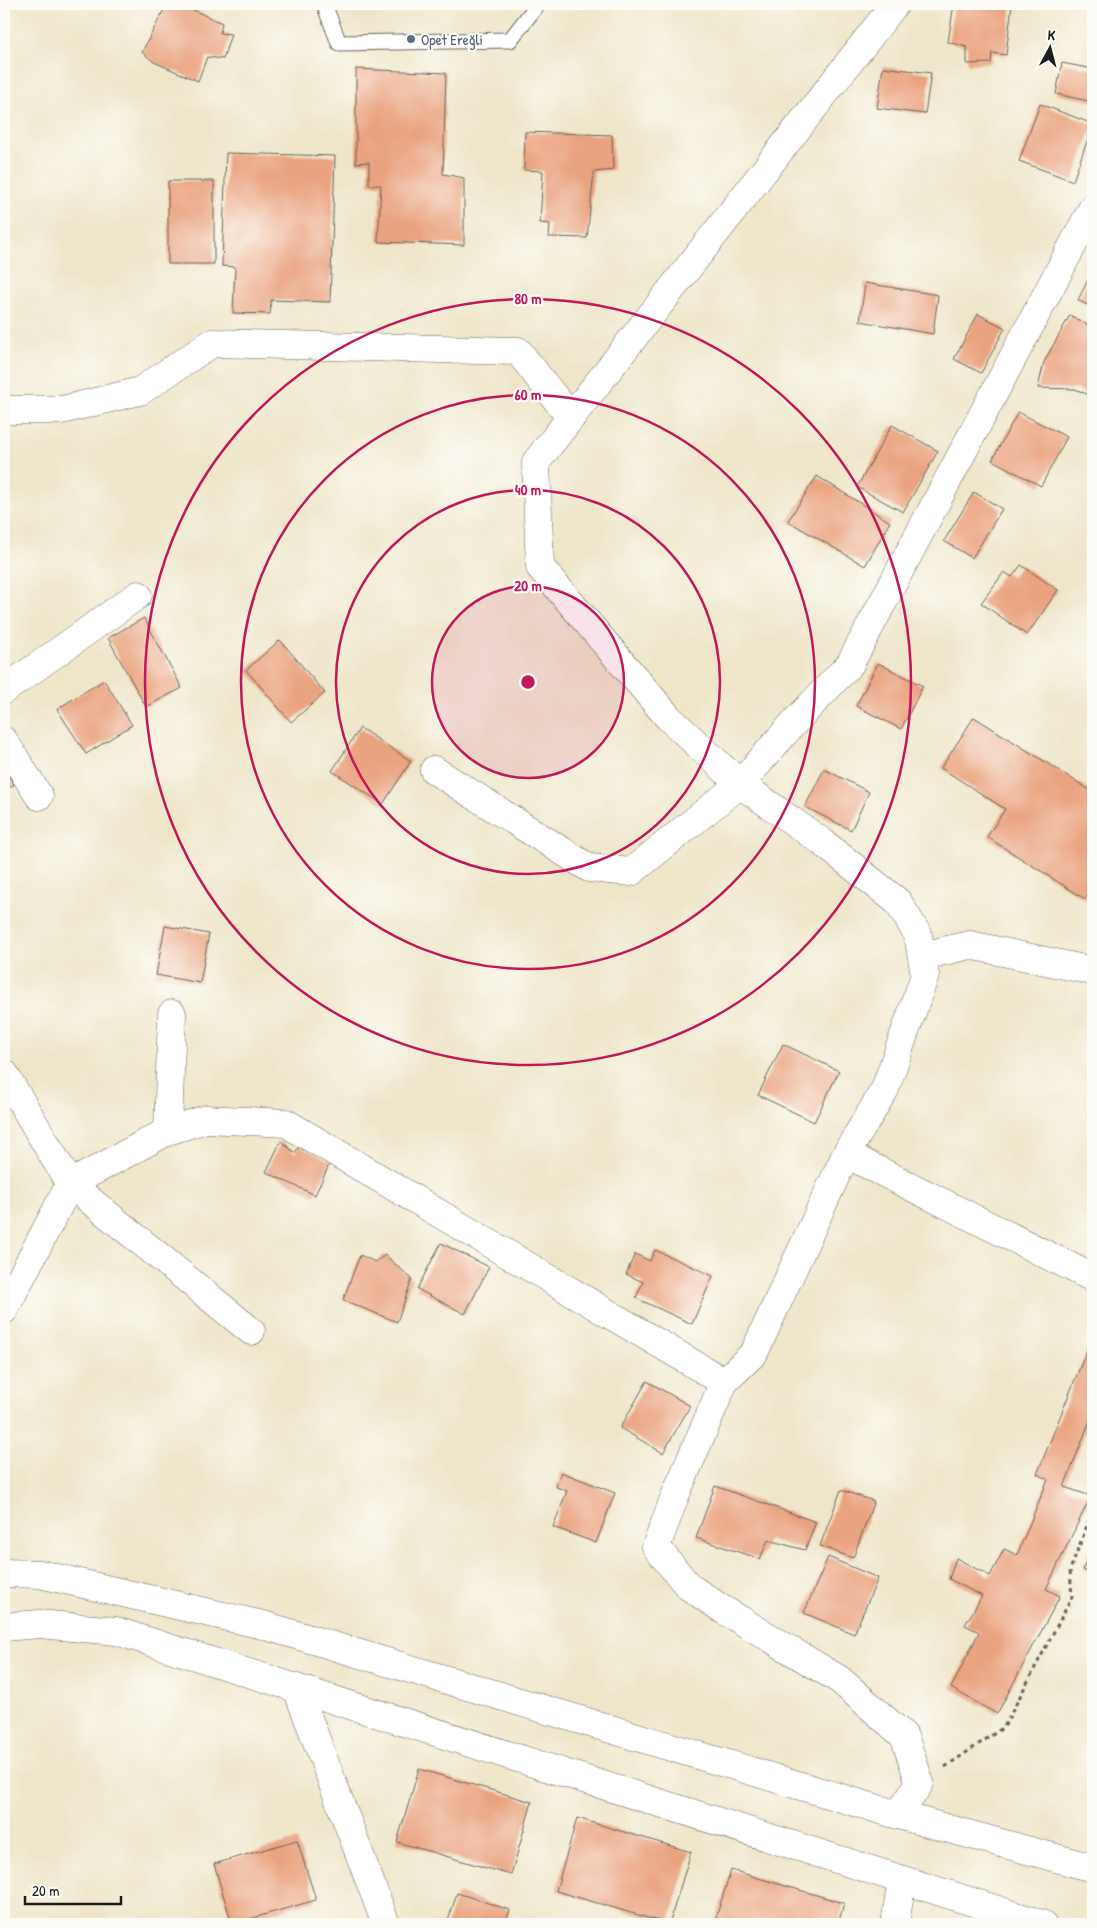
<svg xmlns="http://www.w3.org/2000/svg" width="1097" height="1928" font-family="'Patrick Hand',sans-serif">
  <rect width="100%" height="100%" fill="#fdfcf7"/>
  <filter id="ink" filterUnits="userSpaceOnUse"><feTurbulence type="fractalNoise" baseFrequency=".02" numOctaves="2"/><feDisplacementMap in="SourceGraphic" scale="10" xChannelSelector="R" yChannelSelector="G"/><feConvolveMatrix kernelMatrix="1 2 1 2 8 2 1 2 1" color-interpolation-filters="sRGB"/></filter>
  <filter id="wash" filterUnits="userSpaceOnUse"><feTurbulence type="fractalNoise" baseFrequency=".0096" numOctaves="4" result="noise"/><feDisplacementMap in="SourceGraphic" scale="20" xChannelSelector="R" yChannelSelector="G"/><feGaussianBlur stdDeviation="1.12" result="paint"/><feColorMatrix in="noise" values="0 0 0 0 0 0 0 0 0 0 0 0 0 0 0 0 0 1.4 0 .05"/><feComposite in="paint" operator="in"/></filter>
  <g filter="url(#wash)">
    <rect width="100%" height="100%" fill="#efe6ca"/>
    <g id="blocks">
      <path fill="#eaa380" d="M167,4h13l42,19 -2,10 11,1 -8,25 -16,-2 -9,24 -44,-19 -12,-10z
        M954,4h58l-6,51 -14,-2 -1,10 -24,1v-17l-19,-5z
        M1062,63l31,6v33l-37,-8z
        M883,67l48,6 -6,41 -48,-6z
        M356,69l90,4 -3,101 21,4v67l-86,-3 3,-57h-12v-23l-13,1z
        M1040,104l53,20 -20,57 -54,-20z
        M525,132l87,3 1,35 -19,2 -7,66 -38,-1 1,-13 -10,-1 3,-52 -19,-1z
        M226,153l109,3 -5,146 -59,-2 -1,14 -37,-1 2,-46 -13,-1z
        M168,181h46v83h-46z
        M1093,270v38l-15,-8z
        M865,283l73,12 -5,39 -73,-13z
        M978,314l27,14 -24,45 -27,-14z
        M1070,315l23,13v60l-4,7 -14,-6 -37,-1 6,-26z
        M1018,412l49,25 -26,49 -49,-26z
        M892,425l46,26 -35,61 -46,-25z
        M817,476l73,46 -25,44 -77,-45z
        M974,492l28,17 -30,49 -28,-17z
        M1021,565l37,25 -31,45 -46,-32 23,-31 8,5z
        M144,618l38,70 -36,19 -38,-69z
        M280,640l45,53 -34,29 -45,-52z
        M878,663l45,23 -22,43 -45,-23z
        M104,680l28,45 -46,29 -29,-45z
        M974,717l119,75v93l-8,14 -98,-62 18,-28 -64,-41z
        M360,728l51,33 -28,43 -51,-33z
        M4,768l10,17 -10,5z
        M824,769l45,23 -18,38 -46,-23z
        M165,926l44,8 -9,49 -44,-8z
        M783,1044l56,27 -25,51 -56,-27z
        M281,1141l14,12 4,-7 32,15 -16,34 -49,-23z
        M441,1243l48,24 -24,47 -48,-25z
        M655,1250l58,26 -21,48 -56,-26 7,-16 -17,-8 9,-20 15,7z
        M360,1255l15,7 10,-7 27,24 -15,43 -54,-22z
        M1093,1335v78l-29,74 27,9 -45,93 14,7 -63,118 -46,-26 28,-56 -14,-7 17,-29 -33,-17 7,-21 34,18 14,-27 13,6 31,-76 -11,-5z
        M647,1381l43,25 -27,47 -43,-25z
        M561,1472l54,21 -19,50 -43,-16 14,-36 -11,-4z
        M715,1486l101,36 -11,28 -37,-10 -8,19 -64,-21z
        M841,1490l33,11 -21,57 -33,-12z
        M1093,1542v32l-10,-4z
        M828,1557l50,21 -24,56 -50,-21z
        M419,1769l113,33 -21,73 -114,-33z
        M577,1818l114,34 -22,72 -113,-33z
        M297,1840l19,60 -84,24 -18,-60z
        M731,1870l113,33 -6,21h-124z
        M457,1893l53,17 -5,14h-58z"/>
    </g>
  </g>
  <g filter="url(#ink)">
    <use href="#blocks" fill-opacity="0" stroke="#666359" stroke-width="1"/>
    <g fill="none" stroke-linecap="round" stroke-linejoin="round">
      <g stroke="#666359" stroke-width="17">
        <path id="service" d="M324,4l15,39 171,-3 28,-36"/>
      </g>
      <g stroke="#666359" stroke-width="29">
        <path id="minor" d="M4,410h58l78,-19 72,-48 306,8 53,67
          M4,690l134,-95
          M4,741l35,55
          M434,770l155,98 42,4 109,-88 -72,-67 -128,-150 -4,-105 359,-458
          M922,956l48,-11 123,26
          M4,1073l66,111 181,147
          M168,1131l4,-117
          M846,1154l247,124
          M4,1310l66,-126 98,-53 38,-12 80,4 438,259
          M297,1689l89,235
          M898,1815l22,-32 -16,-47 -64,-56 -118,-71 -34,-23 -32,-39 19,-51 49,-114 30,-29 92,-199 39,-65 40,-114 -7,-40 -20,-33 -76,-60 -82,-58 50,-57 60,-63 243,-457
          M895,1924l7,-44"/>
      </g>
      <g stroke="#666359" stroke-width="29">
        <path id="secondary" d="M4,1573l36,1 223,51 635,190 195,53
          M4,1627l35,-3 77,7 926,293"/>
      </g>
      <path stroke="#666359" stroke-width="3" stroke-dasharray="4 4" stroke-linecap="butt" d="M945,1767l59,-40 68,-130 -2,-27 23,-60"/>
      <use href="#service" stroke="#fff" stroke-width="15"/>
      <use href="#minor" stroke="#fff" stroke-width="28"/>
      <use href="#secondary" stroke="#fff" stroke-width="28"/>
    </g>
  </g>
  <circle cx="528" cy="682" r="96" fill="#c2185b" fill-opacity=".12"/>
  <g fill="none" stroke="#c2185b" stroke-width="2.5">
    <circle cx="528" cy="682" r="96"/>
    <circle cx="528" cy="682" r="192"/>
    <circle cx="528" cy="682" r="287"/>
    <circle cx="528" cy="682" r="383"/>
  </g>
  <circle fill="#5c6f8a" stroke="#fdfcf7" stroke-width="2" cx="411" cy="39" r="5"/>
  <g text-anchor="middle" dominant-baseline="central" stroke-width="4.5" stroke-linejoin="round" paint-order="stroke">
    <g font-size="15" fill="#4e5e75" stroke="#fdfcf7" text-anchor="start">
      <text x="421" y="39">Opet Ereğli</text>
    </g>
  </g>
  <circle cx="528" cy="682" r="8" fill="#c2185b" stroke="#fdfcf7" stroke-width="2.5"/>
  <g font-size="15" text-anchor="middle" font-weight="bold" fill="#c2185b" stroke="#fdfcf7" stroke-width="4.5" stroke-linejoin="round" paint-order="stroke">
    <text x="528" y="304">80 m</text>
    <text x="528" y="400">60 m</text>
    <text x="528" y="495">40 m</text>
    <text x="528" y="591">20 m</text>
  </g>
  <rect width="1097" height="1928" fill="none" stroke="#fdfcf7" stroke-width="20"/>
  <g transform="translate(1050 48) rotate(7)" stroke="#fdfcf7" stroke-width="4" paint-order="stroke">
  <path d="M0-4L9 19L0 12L-9 19Z" fill="#1c1c1c"/>
  <text y="-8" font-size="14" font-weight="bold" text-anchor="middle" fill="#1c1c1c">K</text>
  </g>
  <path d="M25 1896v8h96v-8" fill="none" stroke="#1c1c1c" stroke-width="2.5"/>
  <text x="32" y="1896" font-size="15" fill="#1c1c1c" stroke="#fdfcf7" stroke-width="4" paint-order="stroke">20 m</text>
</svg>
